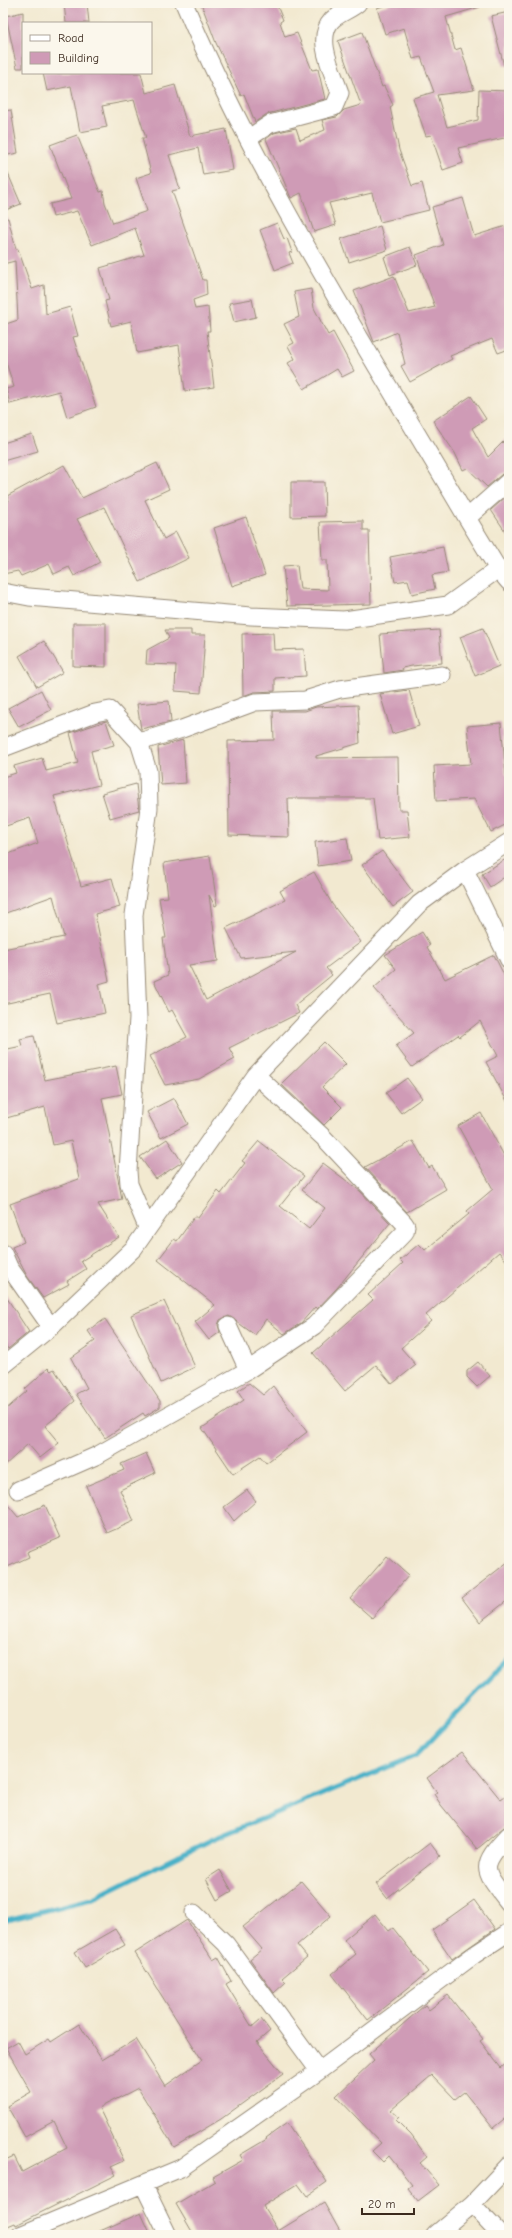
<svg xmlns="http://www.w3.org/2000/svg" width="512" height="2238" font-family="'Comic Neue',sans-serif">
  <rect width="100%" height="100%" fill="#fbf7ec"/>
  <filter id="ink" filterUnits="userSpaceOnUse"><feTurbulence type="fractalNoise" baseFrequency=".025" numOctaves="2"/><feDisplacementMap in="SourceGraphic" scale="8" xChannelSelector="R" yChannelSelector="G"/><feConvolveMatrix kernelMatrix="1 2 1 2 8 2 1 2 1" color-interpolation-filters="sRGB"/></filter>
  <filter id="wash" filterUnits="userSpaceOnUse"><feTurbulence type="fractalNoise" baseFrequency=".012" numOctaves="4" result="noise"/><feDisplacementMap in="SourceGraphic" scale="16" xChannelSelector="R" yChannelSelector="G"/><feGaussianBlur stdDeviation="0.9" result="paint"/><feColorMatrix in="noise" values="0 0 0 0 0 0 0 0 0 0 0 0 0 0 0 0 0 1.4 0 .05"/><feComposite in="paint" operator="in"/></filter>
  <g filter="url(#wash)">
    <rect width="100%" height="100%" fill="#f2e9d0"/>
    <g fill="none" stroke-linecap="round" stroke-linejoin="round">
      <path stroke="#49b1c8" stroke-width="5" d="M3,1921l88,-22 122,-60 202,-83 94,-97"/>
    </g>
    <g id="blocks">
      <path fill="#cf9bb6" d="M64,3h23l2,20h-23z
        M201,3h75l7,17 -3,2 5,15 12,-4 15,37 6,-1 7,30 -58,15 -12,8 -11,-28 -3,2 -25,-53z
        M393,3h86l1,4 -34,10 9,33 6,-2 13,42 -37,5 10,32 31,-7 1,-30 30,1v46l-51,11 5,15 -20,7 -12,-35 -5,1 -13,-38 21,-6 -13,-35 -8,2 -9,-31 -19,6 -8,-26z
        M23,12v56h-6l-11,-52z
        M509,12v53l-5,1 -13,-50z
        M362,32l20,55 2,-1 9,19 -3,2 9,43 13,36 10,-3 7,27 -49,12 -8,-29 -43,10 7,22 -22,7 -13,-39 -10,5 -25,-59 8,-6 22,-5 4,12 25,-10 -3,-10 15,-3 7,-7 17,-5 -23,-64z
        M43,73h98l5,20 29,-8 15,51 36,-7 7,41 -30,5 -5,-27 -29,7 11,34 -8,2 31,89h3l1,15 -14,5 2,9 13,-2 2,24h-3l7,56 -29,4 -6,-46 -42,8 -6,-32 -20,5 -6,-25 4,-1 -9,-32 44,-13 -9,-27 -43,17 -15,-34 -24,6 -3,-13 21,-5 -21,-54 27,-10 23,57 3,-1 2,12 8,20 34,-12 -11,-33 15,-5 -9,-35h4l-12,-38 -32,6 5,21 -27,5 -9,-46 -24,5z
        M11,110l7,43 -15,3v-45z
        M3,162l18,42 -18,7z
        M463,198l11,38 32,-10 3,9v114l-11,4 -6,-14 -42,17 2,3 -42,23 -9,-16 4,-2 -8,-32 -23,10 -20,-51 40,-15 15,37 26,-6 -19,-52 27,-10 -11,-38z
        M8,218l8,31h2l14,40 12,-4 2,29 24,-7 8,29 -5,1 23,70 -29,10 -8,-26 -49,13 -4,-15 8,-2 -11,-34v-28l15,-5 -3,-59 -12,3v-45z
        M277,223l7,16 3,-1 5,14 -3,1 4,10 -18,7 -15,-40z
        M380,226l7,24 -38,12 -8,-23z
        M410,247l7,18 -27,10 -6,-18z
        M311,289l3,19 14,27 5,-3 21,39 -12,6 -5,-8 -33,20 -16,-26 7,-4 -7,-13 6,-3 -10,-19 15,-7 -5,-25z
        M252,299l4,18 -22,5 -5,-19z
        M471,396l15,23 -14,9 16,29 21,-21v35l-7,3 -15,13 -20,-19 -4,2 -8,-17 -22,-32z
        M32,434l6,17 -35,10v-18z
        M157,463l12,26 -24,11 19,39 12,-7 13,26 -49,24 -36,-75 -27,12 23,43 -26,14 -5,-9 -15,7 -5,-10 -28,12 -3,-5 -15,3v-70l6,-3 -2,-5 57,-31 18,33z
        M291,482h33l1,34 -34,1z
        M509,494v43l-18,-27z
        M246,517l19,58 -33,11 -18,-58z
        M363,521v9h6l2,74 -84,2 -4,-40 14,-1 3,24 28,1 -1,-30h-5l-2,-38z
        M443,547l5,25 -16,3 3,14 -23,5 -4,-14 -13,2 -5,-25z
        M73,623h33v44l-33,-1z
        M483,628l16,38 -24,10 -15,-39z
        M165,630h26v5h14l-4,58 -26,-2 1,-26 -30,-1 1,-14 22,-12z
        M439,630l3,33 -30,3 -10,2 1,2 -19,3 -4,-39z
        M273,633l1,17 30,-1 2,27 -31,2v13l-21,1 -11,4 -1,-62z
        M44,641l19,31 -26,15 -18,-31z
        M41,690l10,20 -32,17 -11,-19z
        M409,690l10,36 -27,8 -12,-40z
        M169,701l2,21 -30,7 -4,-25z
        M358,705l2,38 -44,13v2l82,-1 1,53h8l3,27 -32,3 -5,-42h-85l1,39 -60,-2 -1,-94 46,-1 -1,-29h32l11,-4z
        M106,721l8,24 -23,6 8,34 -45,11 27,90 31,-8 8,29 -25,7 14,67 -10,3 6,29 -48,10 -7,-29 -47,10v-55l61,-12 -11,-41 -50,18v-58l35,-13 -8,-25 -27,9v-50l13,-4 -2,-7 28,-8 4,13 32,-8 -8,-30z
        M501,723l5,52 3,-2v50l-18,9 -17,-33 -38,2 -2,-35 37,-2 -4,-38z
        M183,740l3,43 -25,2 -3,-38z
        M136,784l3,26 -29,8 -8,-25z
        M347,838l4,23 -33,5 -3,-24z
        M382,851l31,41 -20,15 -31,-42z
        M210,856l7,49 -2,1 -6,-11 9,66 -29,4 17,35 90,-48 -55,6 -15,-30 59,-28 -5,-9 34,-19 18,32 29,38 -35,26 6,7 -37,30 4,8 -70,35 6,11 -36,20 -34,6 -15,-29 37,-19 -15,-27 -3,2 -15,-31 14,-6 -5,-37h3l-7,-40 9,-1 -4,-34z
        M509,857v17l-19,13 -8,-13z
        M422,932l8,13 -3,2 18,32 49,-24 15,30v120l-23,-43 12,-6 -18,-35 -20,16 -2,-2 -46,32 -16,-21 18,-13 -40,-45 22,-19 -11,-14z
        M34,1036l11,44 71,-14 6,28 -20,4 20,101 -24,5 21,33 -38,24 5,8 -19,12 2,3 -26,14 -16,-22 -15,-29 12,-5 -14,-38 69,-25 -8,-38 -18,4 -8,-38 -42,12v-69l19,-4 -2,-7z
        M324,1042l22,22 -24,23 20,20 -18,18 -43,-41z
        M407,1078l15,20 -21,15 -15,-20z
        M174,1098l14,26 -27,14 -14,-26z
        M481,1113l28,52v99l-10,-12 -73,63 5,6 -30,27 15,17 -24,19 -16,-19 -31,26 -32,-38 60,-53 -5,-5 35,-32 -3,-3 19,-16 6,6 44,-36 -2,-3 26,-22 -35,-63z
        M167,1139l15,23 -26,17 -16,-22z
        M259,1141l45,35 -24,30 29,23 16,-21 -23,-18 21,-27 37,28 30,32 -53,65 -20,21 -2,-2 -14,16 -17,11 -18,-15 -11,16 -26,-19 -9,4 -2,5 2,7 -11,8 -14,-18 20,-17 -57,-45 16,-21 3,2 18,-25 3,2 20,-27 3,3 24,-31 -3,-2z
        M413,1141l16,27 3,-2 14,23 -39,23 -42,-45z
        M3,1292l26,40 -21,17 -5,-8z
        M164,1301l31,66 -34,16 -30,-68z
        M105,1319l55,82v6l-15,9 -2,-3 -38,25 -29,-44 11,-6 -16,-30 24,-17 -7,-10z
        M478,1362l12,14 -13,11 -10,-10v-6z
        M48,1368l3,3 3,-2 21,32 -30,25 14,17 -19,15 -12,-14 -25,23v-55l24,-21 -2,-2z
        M249,1383l14,12 10,-9 34,46 -41,31 -6,-7 -27,18 -31,-46 42,-28 -6,-9z
        M146,1453l9,20 -35,17 14,31 -27,12 -21,-47 38,-16 -3,-6z
        M247,1490l9,11 -22,20 -10,-14z
        M3,1499l15,18 27,-12 15,33 -33,14 2,5 -26,12z
        M387,1556l22,19 -37,43 -22,-19z
        M509,1561v38l-29,23 -18,-24z
        M462,1752l39,48 8,-6v29l-32,26 -36,-44 -7,-11 3,-2 -10,-14z
        M430,1843l10,13 -53,42 -11,-14z
        M220,1870l12,21 -15,9 -11,-21z
        M301,1881l30,35 -34,29 10,12 -25,21 4,4 -12,11 -24,-34 12,-10 -19,-22z
        M474,1900l21,29 -43,30 -20,-29z
        M375,1914l14,17 4,-3 35,44 -60,48 -36,-46 24,-20 -12,-14z
        M187,1920l26,40 5,-3 13,24 -5,3 26,43 9,-8 9,12 -13,11 26,32 -62,45 -47,28 -36,-59 -39,20 25,53 -13,6 5,8 -100,50 -1,-2 -12,5v-67l11,-5 8,16 45,-24 -13,-27 -29,16 -18,-31 24,-14 -25,-44 12,-7 7,13 24,-15 2,3 28,-18 23,36 34,-21 29,47 37,-26 -67,-107z
        M115,1929l10,16 -40,23 -10,-16z
        M448,1995l35,44 -3,2 21,27 8,-7v54l-16,13 -29,-36 -9,7 -23,-24 -41,35 8,7 -3,3 15,15 16,22 -7,6 19,22 -21,16 -10,-13 4,-3 -23,-29 -6,6 -11,-11 9,-8 -45,-47 38,-36 -5,-6 56,-49 4,5z
        M287,2123l40,59 -20,14 -9,-12 -35,22 15,25 46,-28 18,32h-148l-18,-31 39,-23 -2,-4 30,-17 -3,-5 27,-16 -1,-1z
        M141,2213l10,22h-60z"/>
    </g>
  </g>
  <g filter="url(#ink)">
    <use href="#blocks" fill-opacity="0" stroke="#968a77" stroke-width="1"/>
    <g fill="none" stroke-linecap="round" stroke-linejoin="round">
      <g stroke="#968a77" stroke-width="19">
        <path id="minor" d="M184,3c75,178 185,348 283,515l31,51 11,13
          M249,138l21,-14 64,-17 6,-14c-6,-19 -26,-54 -8,-73 7,-7 18,-10 26,-17
          M467,518l42,-37
          M3,592l26,5 222,19 93,4 104,-15 50,-36
          M139,742l43,-13 73,-27 50,-2 35,-11 102,-14
          M3,748l92,-35 15,-3 29,32 9,29 1,37 -15,107 4,103 -10,153 1,13 18,43
          M465,870l44,90
          M3,1253l6,14 42,60
          M228,1326l20,44
          M3,1366l48,-39 83,-79 122,-173 163,-171 46,-34 44,-28
          M18,1490l80,-35 150,-85 66,-44 91,-94 1,-6 -2,-3 -81,-86 -67,-62
          M509,1835c-31,32 -26,35 0,68
          M194,1913l32,31 93,127
          M143,2184l25,51
          M472,2204l29,31
          M20,2235l161,-67 138,-97 155,-116 35,-23
          M435,2235l37,-31 37,-39"/>
      </g>
      <use href="#minor" stroke="#fff" stroke-width="17"/>
    </g>
  </g>
  <rect width="512" height="2238" fill="none" stroke="#fbf7ec" stroke-width="16"/>
  <rect x="22" y="22" width="130" height="52" fill="#fbf7ec" stroke="#aea59a"/>
  <rect x="30" y="35" width="20" height="6" fill="#ffffff" stroke="#aea59a"/>
  <text x="58" y="42" font-size="12" fill="#3b2a1e">Road</text>
  <rect x="30" y="52" width="20" height="12" fill="#cf9bb6" stroke="#aea59a"/>
  <text x="58" y="62" font-size="12" fill="#3b2a1e">Building</text>
  <path d="M362 2208v6h52v-6" fill="none" stroke="#3b2a1e" stroke-width="2"/>
  <text x="368" y="2208" font-size="12" fill="#3b2a1e" stroke="#fbf7ec" stroke-width="3" paint-order="stroke">20 m</text>
</svg>
